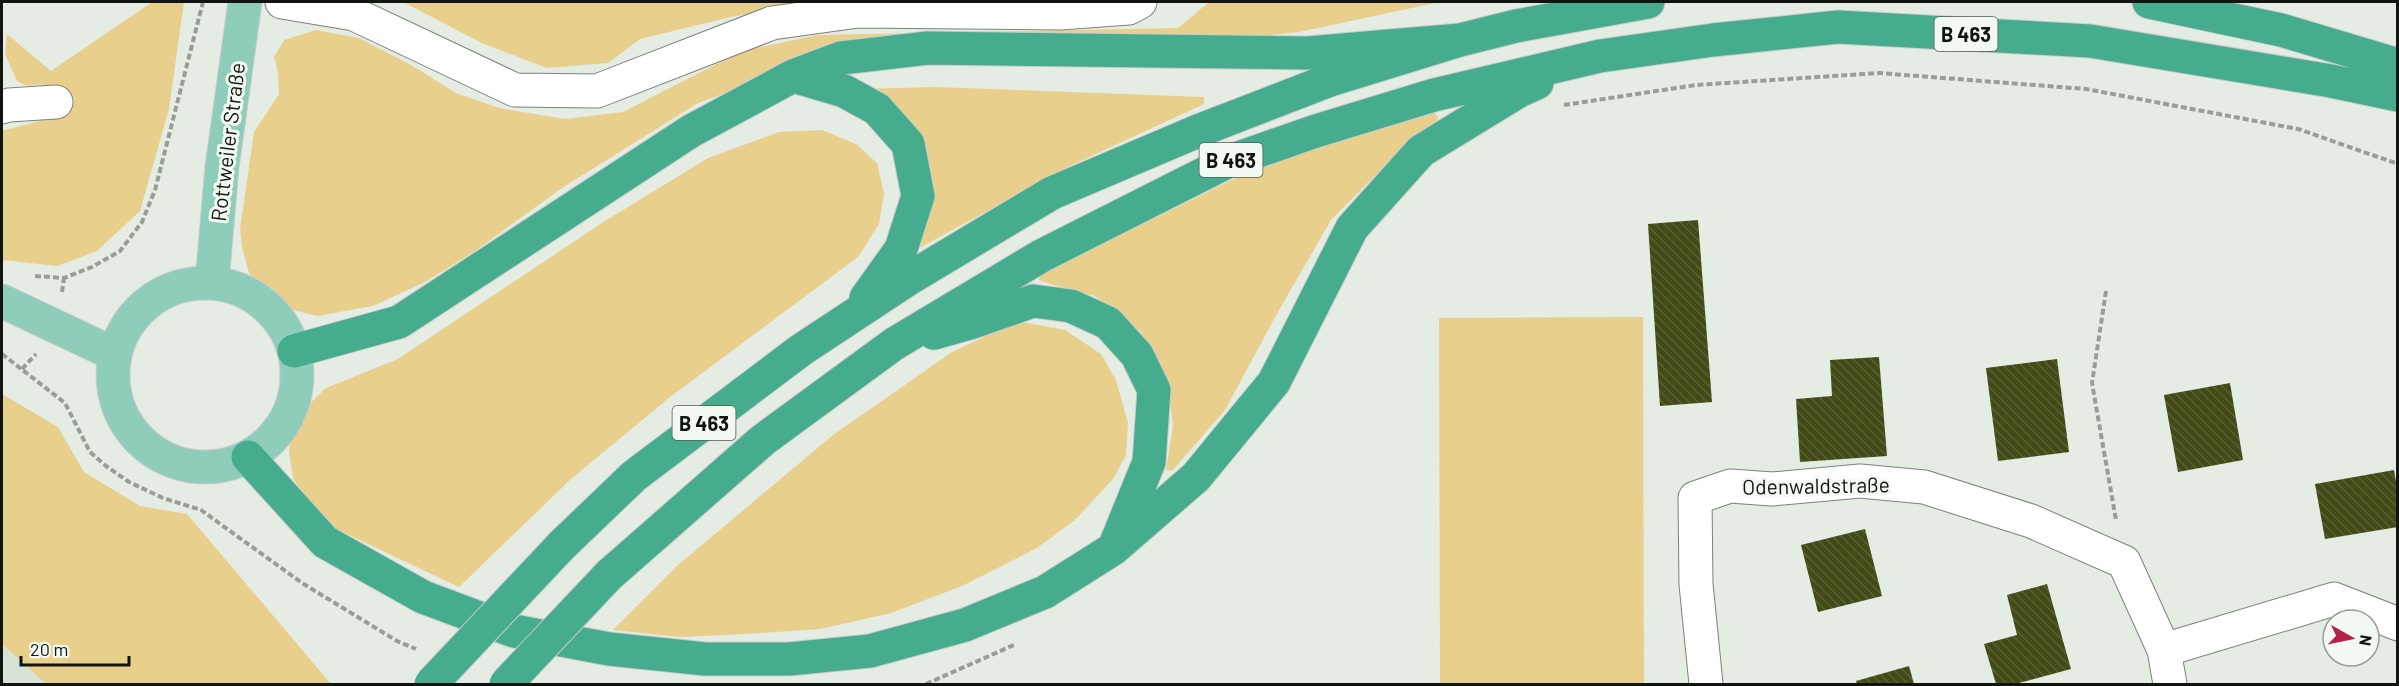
<svg xmlns="http://www.w3.org/2000/svg" width="2399" height="686" font-family="Barlow,sans-serif">
  <defs>
    <pattern id="building-back-hatch" width="6" height="6" patternUnits="userSpaceOnUse" patternTransform="scale(1.5)"><rect width="6" height="6" fill="#424a15"/><path d="M-1 5l2 2M0 0l6 6M5-1l2 2" fill="none" stroke="#5a6036"/></pattern>
  </defs>
  <rect width="100%" height="100%" fill="#e4ece4"/>
  <path fill="#d6e3d5" d="M2,644l44,40h-44z"/>
  <path fill="#e8d08c" d="M152,2h32l-15,107 -29,102 -43,40 -40,15 -55,-6v-129l45,-12 -4,-35 -16,2 -10,-5 -12,-27 2,-20 44,37z
    M403,2h418l-90,15 -91,22 -32,24 -61,5 -63,-24z
    M1209,2h231l-141,30 -131,15 -350,12 -120,44 -136,85 -87,63 -50,31 -52,24 -56,10 -28,-7 -25,-17 -15,-19 -7,-26 -2,-18 14,-97 25,-38 -1,-22 -4,-15 10,-17 32,-10 43,8 52,27 45,28 43,15 66,11 58,-7 119,-61 76,-16 360,-7z
    M936,87l268,10v7l-134,62 -160,87 16,-48 -65,-116z
    M1432,111l6,6 -1,6 -25,15 -81,82 -53,92 -53,98 -53,61 -6,-1 7,-45 -5,-39 -27,-54 -46,-36 -52,-14 -4,-2 1,-5 216,-107z
    M822,130l34,14 21,19 7,31 -5,30 -21,33 -188,140 -99,82 -112,108 -125,-59 -25,-23 -16,-27 -4,-27 1,-16 6,-18 30,-29 72,-29 207,-138 103,-63 71,-26z
    M1643,317l1,367h-204l-1,-366z
    M1017,321l48,9 36,24 15,26 12,43 -2,32 -13,24 -38,41 -38,28 -75,38 -71,27 -70,16 -75,5 -66,3 -67,-7 65,-65 155,-130 119,-83z
    M2,394l56,33 26,45 56,34 47,8 144,170h-285l-44,-40z"/>
  <path fill="url(#building-back-hatch)" d="M1698,220l14,182 -52,4 -12,-182z
    M1879,357l8,99 -87,6 -4,-63 36,-3 -2,-36z
    M2057,359l12,93 -71,9 -12,-93z
    M2230,383l13,77 -65,12 -14,-77z
    M2394,470l4,24v33l-73,12 -10,-55z
    M1865,529l17,67 -64,16 -17,-67z
    M2047,584l24,85 -56,15h-19l-12,-40 33,-9 -10,-40z
    M1909,666l5,18h-57l-1,-3z"/>
  <g fill="none" stroke-linecap="round" stroke-linejoin="round">
    <g stroke="#7c827b" stroke-width="35">
      <path id="minor" d="M282,2l72,12 161,76 82,1 175,-68 86,-12 202,2 69,-5 11,-6
        M2,107l7,-2 47,-3
        M2164,650l170,-51 64,25
        M1706,684l-10,-100 -1,-86 35,-12 42,3 88,-8 64,6 107,34 93,41 40,88 6,34"/>
    </g>
    <g stroke="#cbcbcb" stroke-width="35">
      <path id="major" d="M212,282l10,-115 23,-165
        M113 375a92 92 0 1 1 184 0a92 92 0 1 1-184 0Z
        M2,301l112,53"/>
    </g>
    <g stroke="#cbcbcb" stroke-width="35">
      <path id="highway" d="M2149,2l132,28 117,35
        M793,76l51,15 33,18 31,35 10,52 -17,53 -35,49
        M934,333l39,-11 60,-21 38,5 37,17 29,32 17,35 -5,72 -33,81
        M294,351l105,-29 292,-191 102,-55 48,-18 87,-10 379,5 153,-13
        M248,457l77,85 98,55 91,34 95,18 96,10h84l81,-8 95,-26 80,-33 68,-43 83,-72 78,-95 78,-154 69,-77 98,-60 18,-8
        M562,545l72,-69 167,-126 109,-72 142,-85 146,-62 132,-51 130,-40 56,-14 132,-24
        M609,575l154,-135 131,-96 147,-88 186,-94 89,-31 118,-36 166,-39 113,-16 125,-13 252,14 241,40 67,14"/>
    </g>
    <path stroke="#979d97" stroke-width="4" stroke-dasharray="6 3" stroke-linecap="butt" d="M1564,105l132,-20 183,-12 207,16 212,40 100,35
      M35,276l29,2 28,-11 28,-16 22,-29 13,-32 48,-188
      M2106,291l-14,92 24,137
      M62,292l2,-14
      M2,354l63,49 25,49 16,14 23,16 34,16 38,12 101,73 95,58 19,8
      M22,369l14,-15
      M926,684l90,-40"/>
    <use href="#minor" stroke="#fff" stroke-width="33"/>
    <use href="#major" stroke="#8fcdbb" stroke-width="33"/>
    <use href="#highway" stroke="#45ac8d" stroke-width="33"/>
    <g stroke="#cbcbcb" stroke-width="35" stroke-linecap="butt">
      <path id="highway-bridge" d="M431,684l131,-139
        M506,684l103,-109"/>
    </g>
    <use href="#highway-bridge" stroke="#45ac8d" stroke-width="33"/>
  </g>
  <g text-anchor="middle" dominant-baseline="central" stroke-width="6" stroke-linejoin="round" paint-order="stroke">
    <g fill="#f1f9f1" stroke="#545954" stroke-width="1.5">
      <rect x="1934.5" y="17" width="63" height="34" rx="4.5"/>
      <rect x="1199.5" y="143" width="63" height="34" rx="4.5"/>
      <rect x="672.5" y="406" width="63" height="34" rx="4.5"/>
    </g>
    <g font-size="20" font-weight="bold" fill="#111411">
      <text x="1966" y="34">B 463</text>
      <text x="1231" y="160">B 463</text>
      <text x="704" y="423">B 463</text>
    </g>
    <g font-size="21" fill="#111411" stroke="#f1f9f1">
      <text transform="translate(227 142) rotate(-83)">Rottweiler Straße</text>
      <text transform="translate(1816 485) rotate(-1)">Odenwaldstraße</text>
    </g>
  </g>
  <rect width="2399" height="686" fill="none" stroke="#111411" stroke-width="6"/>
  <g transform="translate(2351 638) rotate(99)"><circle r="28" fill="#f1f9f1" stroke="#979d97" stroke-width="1.5"/>
  <path d="M0-4.5L10 22L0 15L-10 22Z" fill="#b3224b"/>
  <text y="-9" font-size="16" font-weight="bold" text-anchor="middle" fill="#111411">N</text>
  </g>
  <path d="M21 656v9h108v-9" fill="none" stroke="#111411" stroke-width="3"/>
  <text x="30" y="656" font-size="18" fill="#111411" stroke="#f1f9f1" stroke-width="4.5" paint-order="stroke">20 m</text>
</svg>
